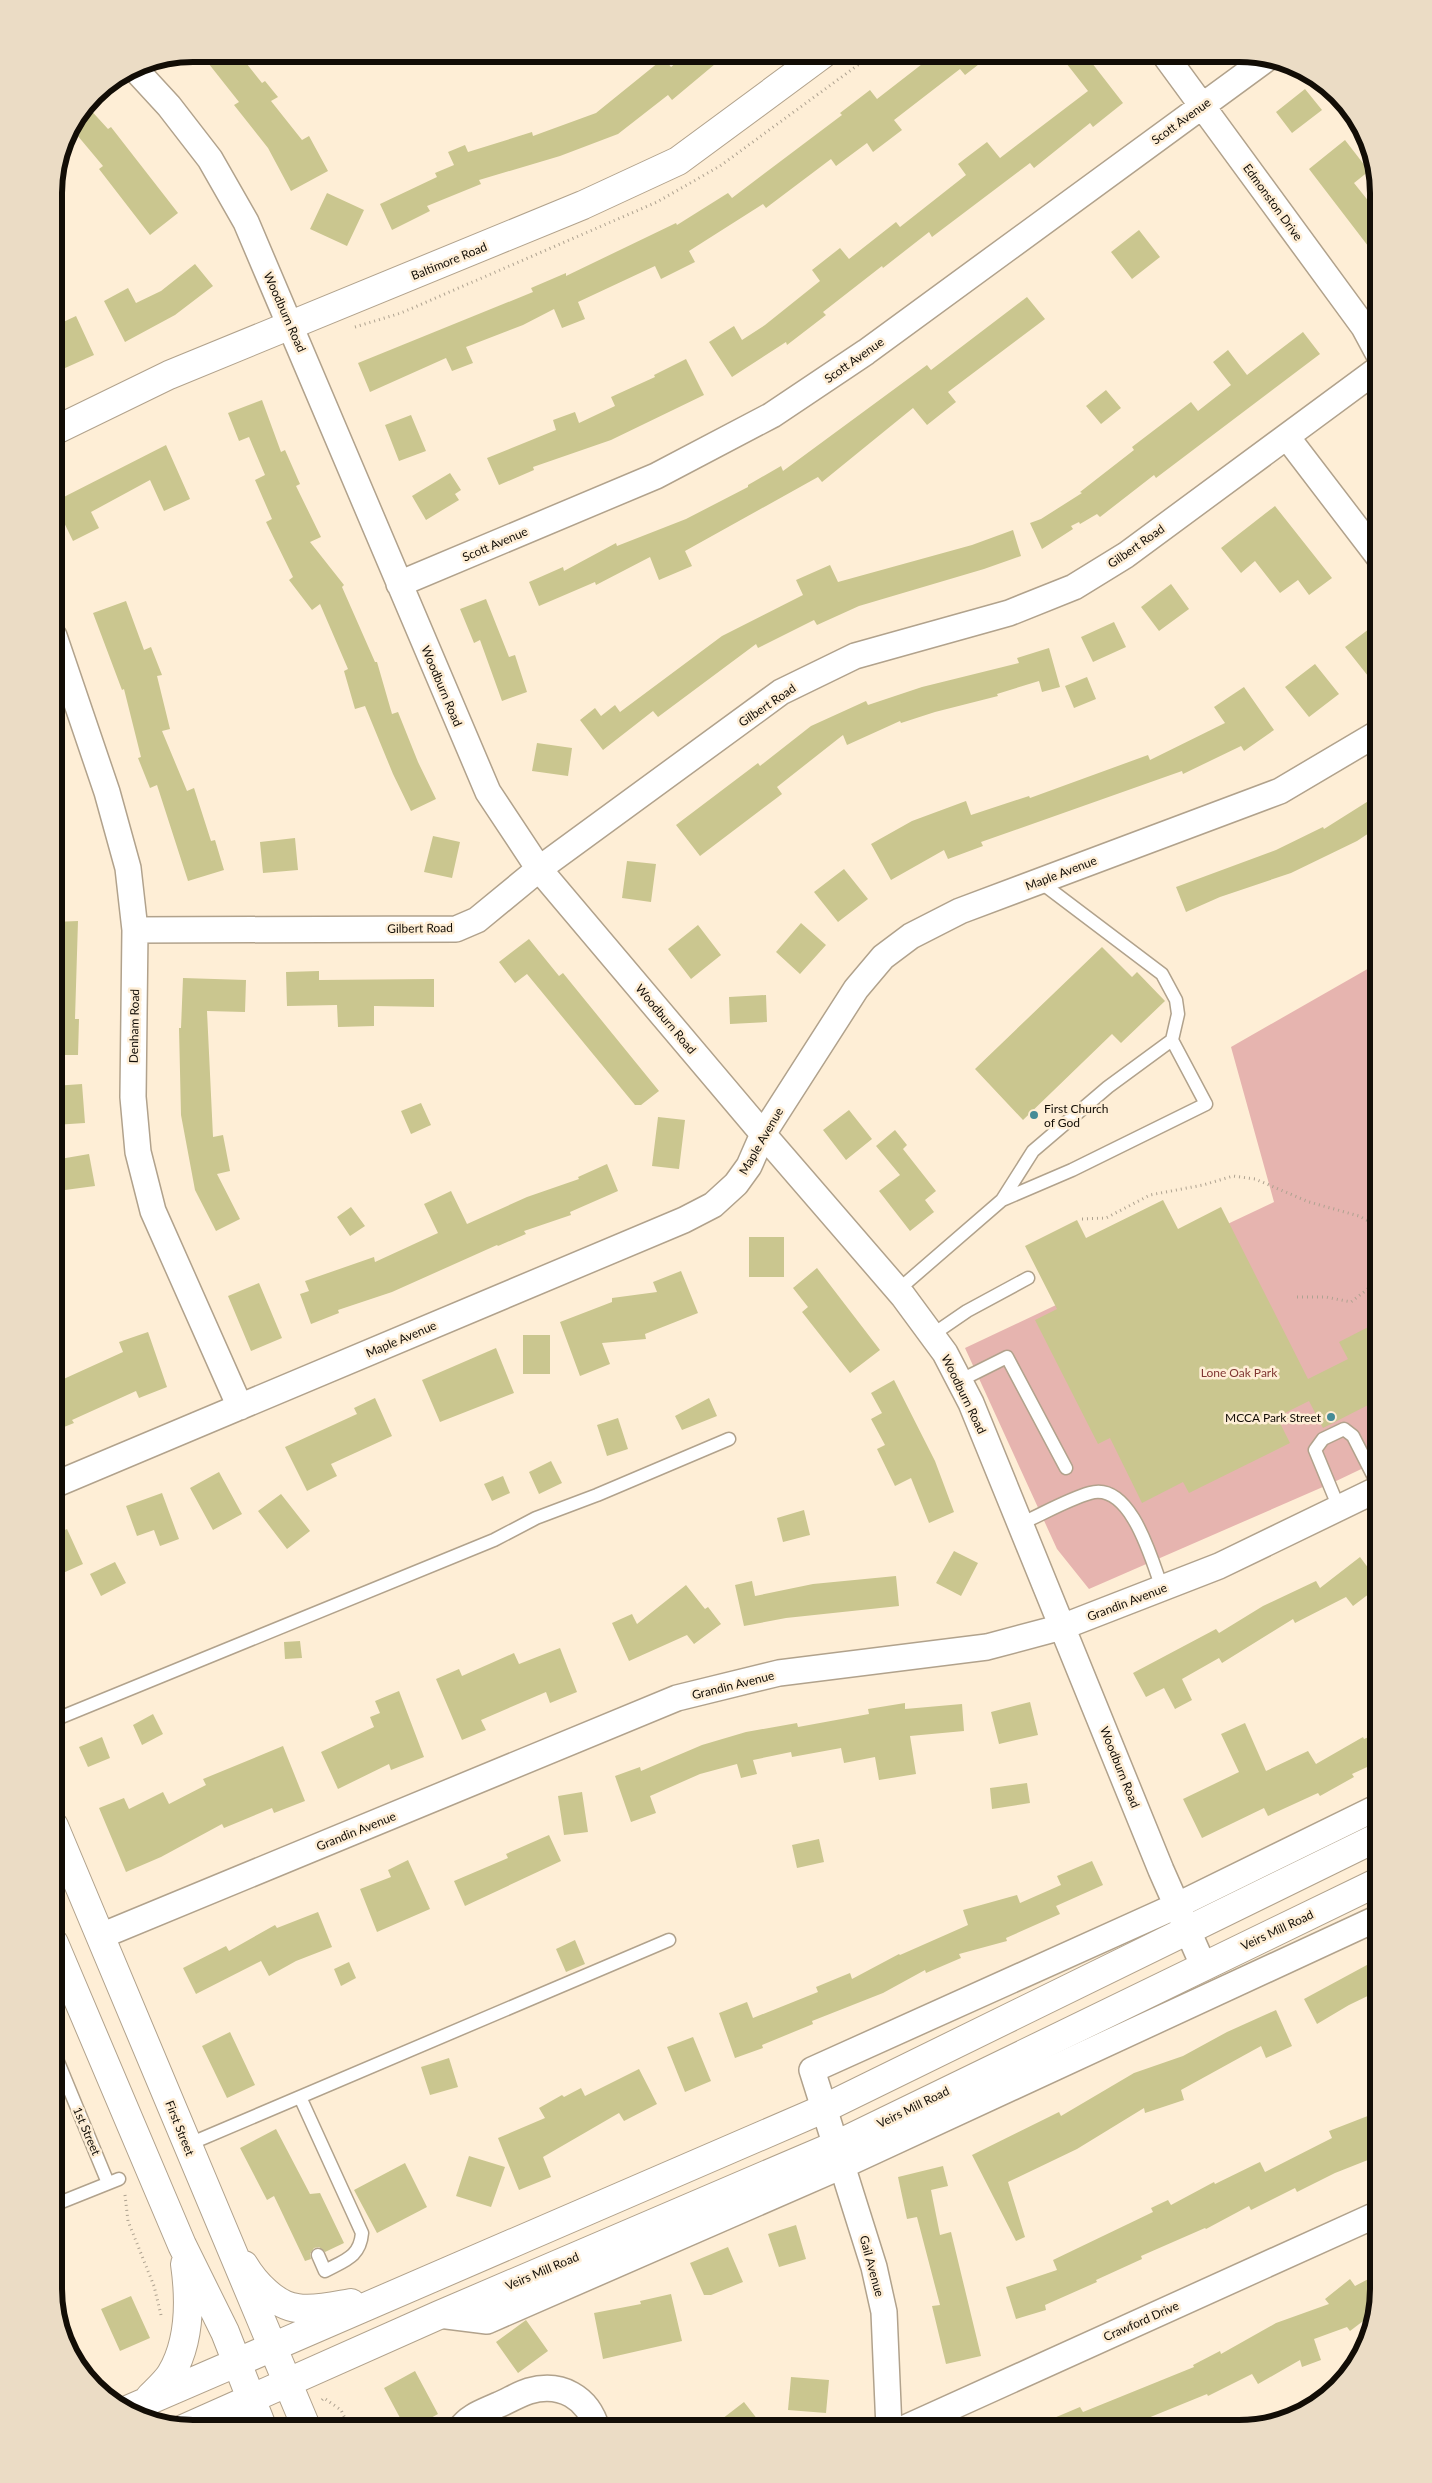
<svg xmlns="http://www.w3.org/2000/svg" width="1432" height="2483" font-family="Lato,sans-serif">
  <rect width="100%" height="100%" fill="#feeed6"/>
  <path fill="#e6b4af" d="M1378,963v498l-46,22 -243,106 -32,-40 -92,-201 309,-146 -43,-155z"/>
  <path fill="#cac68f" d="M201,54h38l23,29 3,-2 13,16 -7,4 31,39 7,-4 19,35 -37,20 -23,-43 -34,-43 5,-3z
    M687,54h40l-55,46 -4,-5 -50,39 -58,22 -81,24 2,4 -54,22 3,5 -38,19 -12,-26 57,-27 -2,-4 19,-8 -6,-13 17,-7 3,7 64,-20 1,4 63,-23 68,-55 7,9z
    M935,54h57l-27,21 -5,-6 -66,51 8,10 -29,22 -6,-9 -31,23 -5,-7 -65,49 -3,-4 -74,47 6,11 -34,17 -6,-13 -77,36 7,17 -23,9 -8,-19 -31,16 -57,22 7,16 -21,8 -6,-13 -76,34 -12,-29 175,-71 -2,-4 35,-15v3l110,-53 1,2 51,-32 4,5 110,-83 -2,-2 30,-23 7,9z
    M1059,54h26l38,49 -30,24 -3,-4 -56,45 -4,-5 -98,74 -3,-5 -46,36 -1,-2 -59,46 3,3 -39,30 -1,-3 -54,35 -23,-35 25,-16 8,14 23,-15 55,-44 -8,-11 28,-22 9,11 47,-37 4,5 66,-52 -8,-11 29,-22 13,16 88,-67z
    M1305,89l17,21 -30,23 -16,-21z
    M87,106l21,23 3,-2 67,86 -28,22 -51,-66 4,-3 -31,-37z
    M1345,140l24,31 -15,12 24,30v46l-69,-90z
    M327,193l37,17 -17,36 -37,-17z
    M1139,230l21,27 -28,22 -21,-27z
    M195,264l18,22 -38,29 -50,27 -21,-41 24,-13 8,15 25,-12z
    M1027,297l18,22 -97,73 8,10 -29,23 -14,-17 -91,74 -4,-5 -133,74 7,15 -33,14 -9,-23 -54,28 -1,-3 -56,24 -10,-24 34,-15 1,4 52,-28 1,3 69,-27 62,-32v-2l33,-19 2,5 144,-106 4,5z
    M76,316l18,39 -40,18v-31l9,-4 -6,-13z
    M1303,332l17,22 -164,124 -2,-3 -54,42 -3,-3 -17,10 -1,-2 -8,4 2,3 -31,20 -12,-26 11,-4 41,-26 -2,-1 54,-42 -2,-3 59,-45 7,9 33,-26 -18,-23 15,-12 19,25z
    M686,359l18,36 -93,45 -78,27 1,3 -35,15 -12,-27 69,-28 -3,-10 22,-8 4,11 36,-17 -4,-9 44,-20 -1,-2z
    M1106,390l15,18 -20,16 -15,-18z
    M262,400l19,52 4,-2 15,34 -4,2 25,51 -11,5 34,43 -2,2 33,75h2l15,52 6,-2 20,50 18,37 -25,12 -18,-37 -28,-68 -10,3 -11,-38 4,-2 -28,-65 -8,6 -23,-30 4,-3 -27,-55 6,-3 -17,-39 10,-5 -16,-38 -10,4 -11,-28z
    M411,415l15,36 -27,10 -14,-36z
    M166,445l24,54 -26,12 -14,-31 -59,32 8,16 -26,13 -19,-39z
    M450,473l11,17 -6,4 4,6 -33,20 -14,-24z
    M1275,506l57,72 -23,17 -11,-15 -18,13 -25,-32 -14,12 -20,-25z
    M1013,530l8,26 -37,13 -125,37 -42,19 -3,-5 -56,28 -2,-4 -98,73 -5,-6 -50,39 -23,-30 15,-12 6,8 14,-11 5,7 102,-76 81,-41 -7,-15 34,-15 8,17 134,-37z
    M1171,584l18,25 -30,22 -18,-24z
    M486,599l23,58 6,-2 12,37 -25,9 -22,-61 -6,3 -14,-34z
    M126,601l18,49 7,-3 11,28 -5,1 13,53 -8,2 25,60 7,-3 17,53 4,-1 9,30 -36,11 -31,-96 -7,3 -12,-30 3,-1 -17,-68 -2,1 -29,-77z
    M1114,622l12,25 -33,15 -12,-25z
    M1369,629l9,12v27l-10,8 -23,-29z
    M1049,648l11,39 -18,5 -3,-11 -42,13 1,2 -63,16 -34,11 -1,-2 -53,24 -4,-10 -66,52 5,7 -82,62 -24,-31 82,-62 2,3 51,-40 55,-25 2,4 54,-18 97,-24 -2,-5z
    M1315,664l24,30 -30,23 -24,-30z
    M1087,677l9,22 -22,9 -9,-22z
    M1244,687l30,43 -30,21 -3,-5 -58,28 -1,-3 -201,71 2,4 -35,13 -4,-9 -53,30 -20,-36 41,-23 54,-20 5,14 58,-19 1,2 118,-43 2,5 75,-37 -11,-16z
    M537,743l35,5 -4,28 -36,-5z
    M1378,795v32l-21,14 -66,32 -71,24 -34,15 -10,-25 100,-37 47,-23 1,2z
    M433,836l27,6 -8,36 -28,-6z
    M295,838l3,32 -35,3 -3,-31z
    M627,861l29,3 -5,38 -29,-4z
    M844,869l24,30 -30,23 -24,-30z
    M78,921l-3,98h4l-1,36h-24v-133z
    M801,923l25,22 -26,29 -24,-22z
    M698,925l23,30 -30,24 -23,-30z
    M529,939l30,37 4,-3 96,118 -18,14h-6l-108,-131 -12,9 -16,-21z
    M1102,947l30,30 5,-5 28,29 -44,42 -9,-9 -89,86 -48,-51z
    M319,971v9l115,-1v28l-60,-1v20l-36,1 -1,-22 -50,1 -1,-34z
    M183,978l63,2 -1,32 -38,-1 6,126 10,-2 7,36 -13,3 23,45 -24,12 -21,-41 -14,-75 -2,-87h2z
    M766,995l1,27 -37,2 -1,-27z
    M82,1084l3,39 -31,2v-39z
    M421,1103l10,22 -20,9 -10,-23z
    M849,1110l23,29 -26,21 -23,-30z
    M658,1117l27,3 -6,49 -27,-3z
    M895,1130l12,15 -4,4 33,42 -11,9 9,12 -24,19 -31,-40 21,-16 -24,-29z
    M89,1154l6,32 -30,4 -5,-31z
    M607,1164l11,27 -48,21 1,3 -47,16 2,3 -28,12 -1,-1 -105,47 -54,18 1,3 -28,11 -11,-30 9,-3 -4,-10 69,-24 1,5 63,-29 -14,-29 27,-13 16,33 60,-27 52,-18 -1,-2z
    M1163,1200l15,29 43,-22 87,172 40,-20 -9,-17 39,-20v78l-55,28 -14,-27 -32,16 13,26 -101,50 -6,-11 -41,21 -32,-65 -12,6 -63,-124 22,-11 -32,-63 52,-26 9,18z
    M351,1207l14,19 -15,10 -13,-19z
    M749,1237h35v40h-35z
    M817,1268l63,82 -30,23 -48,-61 6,-5 -15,-19z
    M681,1271l17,42 -53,21 1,5 -44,4 8,21 -30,12 -20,-54 52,-20v-4l45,-6 -4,-10z
    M259,1283l23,55 -31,13 -23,-55z
    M148,1332l19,55 -28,11 -3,-7 -64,29 2,3 -20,8v-55l3,6 66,-30 -4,-10z
    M523,1335h27v39h-27z
    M496,1348l18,45 -74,29 -18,-42z
    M894,1380l41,81 19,51 -25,11 -18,-45 -16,8 -18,-37 8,-4 -14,-26 11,-6 -11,-20z
    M375,1398l17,38 -61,28 6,12 -30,15 -22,-44 72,-33 -3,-6z
    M709,1398l8,18 -35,14 -7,-14z
    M618,1418l10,31 -21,7 -10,-31z
    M551,1461l11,22 -23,11 -10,-22z
    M219,1472l23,42 -29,16 -23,-42z
    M503,1476l7,17 -18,8 -8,-17z
    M162,1493l17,46 -19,7 -6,-16 -17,6 -11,-30z
    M281,1494l29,37 -23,18 -29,-38z
    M804,1510l6,25 -27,7 -6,-24z
    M67,1529l16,35 -29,13v-42z
    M954,1551l24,12 -17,33 -25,-13z
    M1360,1557l18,24v6l-25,19 -7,-9 -51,26 -2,-4 -71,44 -3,-5 -37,21 10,21 -17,9 -11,-21 -18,9 -13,-24 83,-44 3,4 44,-27 53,-25 4,7z
    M115,1562l11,21 -25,13 -11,-22z
    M896,1576l3,30 -113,12 -42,8 -9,-41 17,-4 3,15 58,-12z
    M686,1585l19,24 3,-2 13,17 -27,20 -7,-9 -58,26 -17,-38 20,-9 5,10z
    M300,1641l2,17 -17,1 -1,-17z
    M560,1648l17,44 -27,11 -4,-11 -65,28 5,10 -24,10 -26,-61 23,-10 3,7 52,-23 5,11z
    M399,1691l25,66 -33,13 -2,-6 -51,25 -17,-37 53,-25 -4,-10 10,-4 -5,-12z
    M1030,1702l8,33 -39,9 -8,-32z
    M905,1703v6l57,-5 2,27 -54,5 6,38 -37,6 -4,-23 -31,6 -3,-15 -49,9 -1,-5 -38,8 4,14 -16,4 -4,-14 -37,10 -50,22 6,17 -25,9 -16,-46 25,-9 1,4 61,-26 44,-13 51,-9 1,4 71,-13 -1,-5z
    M153,1714l10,20 -21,11 -9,-20z
    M1245,1723l21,48 42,-20 8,13 47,-27 1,2 14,-6v29l-26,12 2,3 -34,19 -2,-3 -50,23 -4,-8 -62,30 -19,-39 56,-27 -18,-38z
    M102,1737l8,21 -22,9 -9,-20z
    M283,1746l22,55 -31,12 -2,-5 -48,20 -2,-4 -61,33 -35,15 -27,-64 25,-10 5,11 34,-17 6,12 37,-19 -3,-6z
    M1027,1783l3,20 -38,6 -2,-21z
    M582,1792l6,40 -24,3 -6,-39z
    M549,1835l12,26 -96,45 -11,-25 54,-23 -2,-4z
    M819,1839l5,23 -27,6 -5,-23z
    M408,1860l22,49 -53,23 -17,-43 31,-12 -3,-7z
    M1092,1861l11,24 -47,21 4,8 -54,24 1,3 -48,13 2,4 -35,15 -1,-3 -42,23 -71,28 1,3 -51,21 1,3 -28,10 -16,-45 28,-11 6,16 65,-26 -2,-5 34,-14 2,6 47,-25 1,1 68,-30 -5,-15 54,-15 3,8 41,-18 -4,-9z
    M318,1912l14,35 -36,14 -27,15 -8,-15 -65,33 -13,-26 43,-22 3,5 46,-26 2,3z
    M575,1940l10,24 -19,8 -10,-23z
    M1378,1959v32l-29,14 -32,19 -13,-25z
    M349,1962l7,16 -15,8 -7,-17z
    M1276,2010l16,36 -26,12 -5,-12 -80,44 3,10 -39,13 -1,-5 -67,41 -69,33 17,55 -9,4 -44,-86 87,-43 2,4 73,-43 49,-17 44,-24z
    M230,2032l25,53 -28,13 -25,-52z
    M693,2037l18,44 -26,11 -18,-45z
    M449,2058l9,29 -28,8 -9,-28z
    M639,2069l18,35 -33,17 -5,-8 -76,44 8,20 -32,13 -21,-52 47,-20 -6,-10 23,-13 2,2 17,-9 4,8z
    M1378,2112v44l-43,17 -38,19 -2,-4 -44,22 -2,-4 -43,23 -1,-1 -64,28 1,3 -46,21 1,2 -52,23 1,5 -30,9 -10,-32 51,-17 -4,-10 100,-48 -2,-4 17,-8 3,5 43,-23 1,2 45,-22 5,10 67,-34 -3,-7z
    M276,2129l34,65 10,-1 24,50 -19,9 -6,-5 -5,1 -4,6 1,5 -6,2 -31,-65 -7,4 -27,-52z
    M469,2156l36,11 -14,40 -35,-11z
    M405,2163l22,44 -50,26 -23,-43z
    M943,2166l5,20 -17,4 9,45 11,-3 30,124 -35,8 -14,-58 8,-1 -23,-88 -10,2 -9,-42z
    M796,2225l10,34 -27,8 -11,-33z
    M728,2247l15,35 -32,13h-7l-14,-32z
    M1378,2274v16l-7,25 -21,16 -3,-4 -33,12 7,21 -19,7 -2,-7 -42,24 -6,-10 -44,22 -1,-2 -86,35h-93l52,-22 3,5 111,-45 -1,-2 27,-14 1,3 55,-31 53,-19 -4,-5 25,-20 5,7z
    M671,2294l11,47 -79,18 -9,-46 47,-9 -1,-3z
    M131,2296l19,42 -30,13 -19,-42z
    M526,2320l22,31 -30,22 -22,-31z
    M415,2371l23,43 -27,15h-5l-22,-41z
    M791,2377l38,3 -3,33 -38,-3z
    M744,2402l21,27h-56z"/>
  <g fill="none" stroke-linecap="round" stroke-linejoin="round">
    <g stroke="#b1a28c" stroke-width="15">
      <path id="lane" d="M1039,881l123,93 14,26 2,14 -6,26
        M898,1290l104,-90 70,-30 134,-66 -34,-64 -64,47 -75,64 -31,49
        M932,1335l35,-24 61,-33
        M959,1381l48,-24 59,111
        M1339,1508l-24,-58 8,-11 21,-10 9,7 25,49
        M1020,1524c23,-10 46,-24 70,-31 41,-12 62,68 72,95
        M54,1720l440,-180 42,-22 61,-23 132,-56
        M54,2052l54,131
        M300,2097l62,136c-2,24 -17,27 -37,38l-7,-16
        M187,2145l482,-205
        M54,2205l65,-26"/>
    </g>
    <g stroke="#b1a28c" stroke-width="28">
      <path id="street" d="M1164,54l200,273 14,26
        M134,68l35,38 41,53 36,63 242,570 51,77 224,265 140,162 42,57 26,50 190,467 42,95
        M1287,437l91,119
        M399,584l257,-108 116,-61 94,-63 399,-292
        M54,636l53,156 21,76 7,62 -2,167 5,55 15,59 87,196
        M135,930l321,-1 21,-9 62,-51 242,-177 74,-36 154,-43 65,-26 52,-32 252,-186
        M54,1485l630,-265 29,-15 23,-21 13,-18 14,-32 93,-145 27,-32 28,-21 49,-25 320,-120 98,-58
        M101,1936l576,-238 102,-25 208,-26 75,-20 157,-61 159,-77
        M439,2315l48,6 355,-155 536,-248
        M460,2429c9,-13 23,-17 38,-24 10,-4 21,-11 31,-14 32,-9 59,6 68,38
        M889,2429l-5,-117 -10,-45 -62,-197 364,-164 202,-99
        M903,2429l475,-215"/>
    </g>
    <g stroke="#b1a28c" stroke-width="30">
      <path id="secondary" d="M54,431l115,-56 414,-170 95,-44 145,-107"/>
    </g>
    <g stroke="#b1a28c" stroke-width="30">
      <path id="primary" d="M54,1826l253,603
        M54,1943l128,302 43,87 38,97
        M244,2265c10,17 32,41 53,43 17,3 37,-2 54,-5
        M150,2397c7,-7 16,-15 21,-23 19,-32 19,-75 14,-110
        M127,2410l696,-301 555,-272
        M183,2429l256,-114 397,-170 542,-263"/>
    </g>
    <path stroke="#aea290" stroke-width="3" stroke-dasharray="1 4" stroke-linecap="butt" d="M355,327l46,-14 256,-111 63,-36 153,-112
      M1082,1219l24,-1 44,-23 53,-10 30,-9 22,3 54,23 50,14 19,10
      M1297,1297h29l25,5 27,-21
      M54,2018l7,18
      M125,2195l3,26 26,65 7,29
      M322,2400l2,-2 17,12 9,19"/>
    <use href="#lane" stroke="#fff" stroke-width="12"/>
    <use href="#street" stroke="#fff" stroke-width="25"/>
    <use href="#secondary" stroke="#fff" stroke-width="28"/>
    <use href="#primary" stroke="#fff" stroke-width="28"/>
  </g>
  <g fill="#458b96" stroke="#feeed6" stroke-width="2">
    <circle cx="1034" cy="1115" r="5"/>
    <circle cx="1331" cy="1417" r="5"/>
  </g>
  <g text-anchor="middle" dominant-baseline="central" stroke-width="5" stroke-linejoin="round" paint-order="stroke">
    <g font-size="12" fill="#120d06" stroke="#feeed6">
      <text transform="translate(1181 121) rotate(-36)">Scott Avenue</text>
      <text transform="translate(1273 202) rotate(54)">Edmonston Drive</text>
      <text transform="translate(449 261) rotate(-22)">Baltimore Road</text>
      <text transform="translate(285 312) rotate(66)">Woodburn Road</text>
      <text transform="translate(854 360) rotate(-35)">Scott Avenue</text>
      <text transform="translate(495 544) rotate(-23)">Scott Avenue</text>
      <text transform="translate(1136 546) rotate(-35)">Gilbert Road</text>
      <text transform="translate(442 686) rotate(67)">Woodburn Road</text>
      <text transform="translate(767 705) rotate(-34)">Gilbert Road</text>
      <text transform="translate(1061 873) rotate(-21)">Maple Avenue</text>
      <text transform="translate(420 928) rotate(-1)">Gilbert Road</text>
      <text transform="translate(666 1019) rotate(50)">Woodburn Road</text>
      <text transform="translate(134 1026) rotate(-89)">Denham Road</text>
      <text transform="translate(761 1141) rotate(-60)">Maple Avenue</text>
      <text transform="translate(401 1339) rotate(-23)">Maple Avenue</text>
      <text transform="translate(964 1394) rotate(64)">Woodburn Road</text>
      <text transform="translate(1127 1602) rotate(-21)">Grandin Avenue</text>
      <text transform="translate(733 1685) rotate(-14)">Grandin Avenue</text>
      <text transform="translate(1120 1767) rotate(68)">Woodburn Road</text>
      <text transform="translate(356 1831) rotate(-22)">Grandin Avenue</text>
      <text transform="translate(1277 1930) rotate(-25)">Veirs Mill Road</text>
      <text transform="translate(913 2107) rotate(-26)">Veirs Mill Road</text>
      <text transform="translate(180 2128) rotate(68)">First Street</text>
      <text transform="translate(87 2131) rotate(67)">1st Street</text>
      <text transform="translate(872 2266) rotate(75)">Gail Avenue</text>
      <text transform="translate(542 2271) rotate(-23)">Veirs Mill Road</text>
      <text transform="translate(1141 2321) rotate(-24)">Crawford Drive</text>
    </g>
    <g font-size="12" fill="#120d06" stroke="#feeed6" text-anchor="start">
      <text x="1044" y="1108">First Church<tspan x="1044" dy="14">of God</tspan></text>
      <text x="1321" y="1417" text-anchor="end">MCCA Park Street</text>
    </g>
    <g font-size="12" fill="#813733" stroke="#feeed6">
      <text x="1239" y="1372">Lone Oak Park</text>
    </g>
  </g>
  <path d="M0 0H1432V2483H0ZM193 62H1239A131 131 0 0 1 1370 193V2289A131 131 0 0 1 1239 2420H193A131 131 0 0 1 62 2289V193A131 131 0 0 1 193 62Z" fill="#ebdcc5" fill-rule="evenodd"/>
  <path fill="none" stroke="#120d06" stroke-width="6" d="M193 62H1239A131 131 0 0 1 1370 193V2289A131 131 0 0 1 1239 2420H193A131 131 0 0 1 62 2289V193A131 131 0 0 1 193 62Z"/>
</svg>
